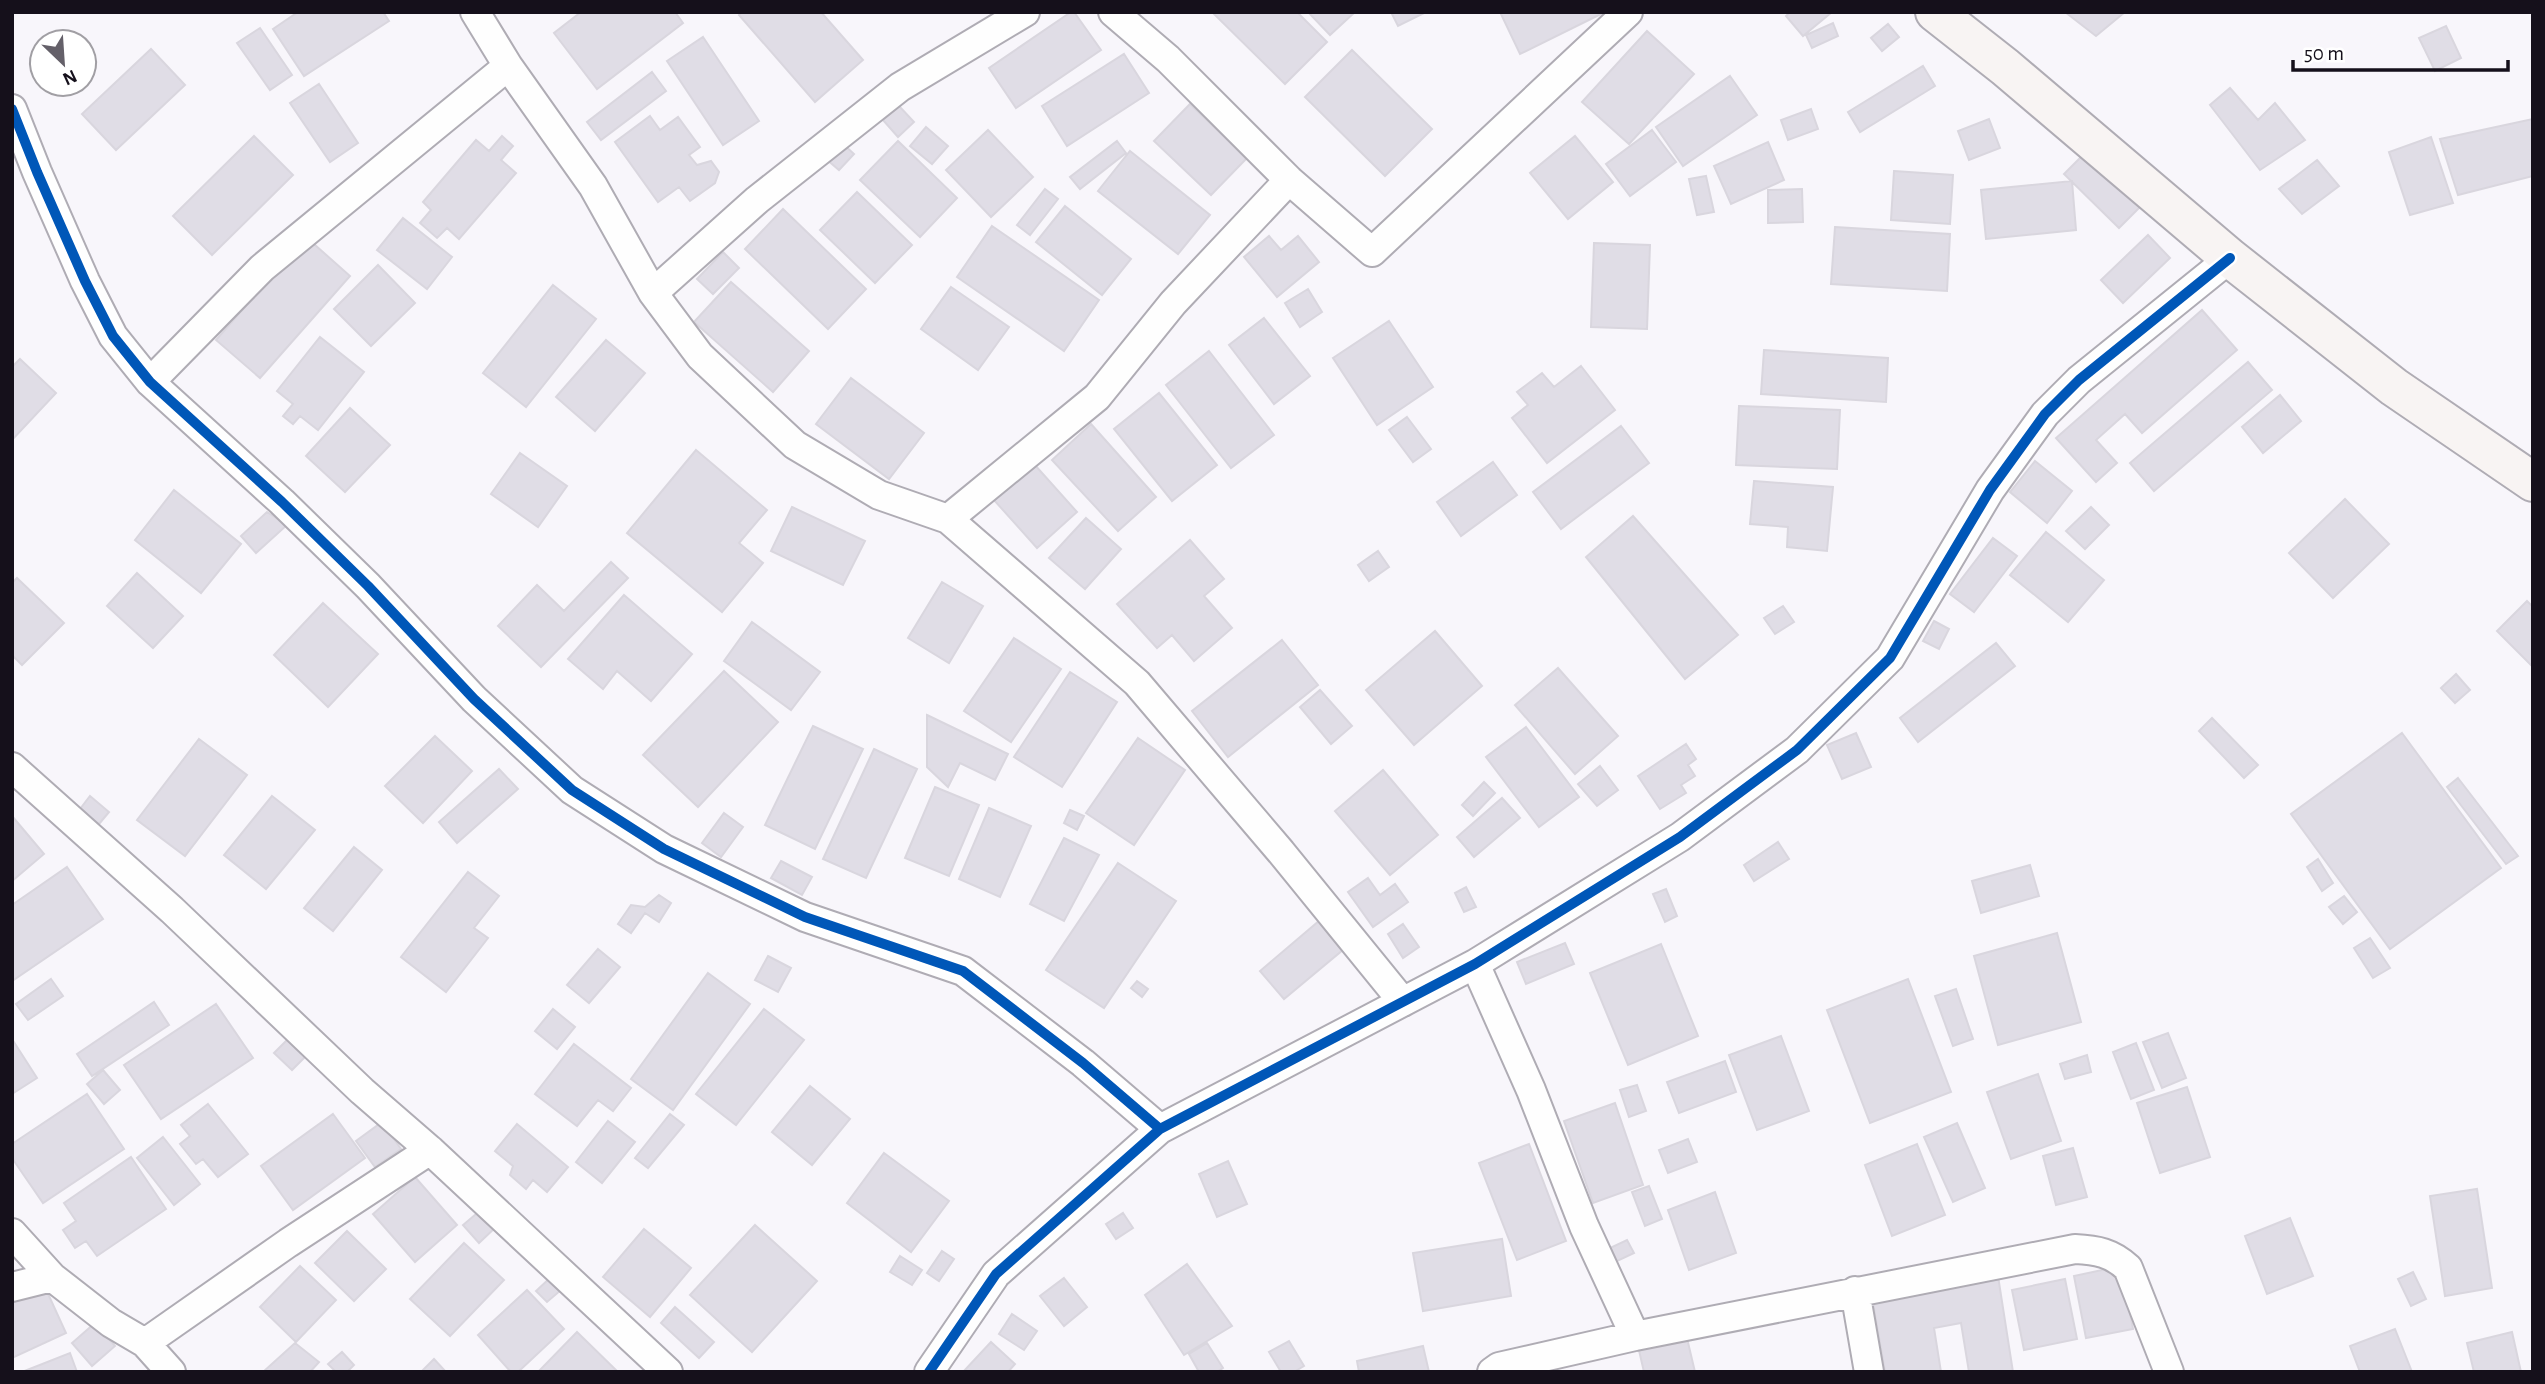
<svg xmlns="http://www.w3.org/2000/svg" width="2545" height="1384" font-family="'Alegreya Sans',sans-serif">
  <rect width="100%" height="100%" fill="#f8f6fb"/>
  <path fill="#e0dde6" stroke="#d9d6de" stroke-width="2" d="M298,12h85l6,9 -85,55 -31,-47z
    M581,12h94l8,11 -86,66 -43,-56z
    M742,12h79l42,48 -48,42 -76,-87z
    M1071,12h3l27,38 -85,58 -27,-40z
    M1212,12h85l30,30 -42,42z
    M1308,12h47l-25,23z
    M1391,12h35l-28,14z
    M1500,12h105l-85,42z
    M1790,12h42l-29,24 -17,-20z
    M2065,12h60l-29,24z
    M1833,23l5,13 -26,12 -6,-13z
    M1888,24l11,13 -17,14 -11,-13z
    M2446,26l15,32 -26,13 -16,-33z
    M260,28l32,47 -22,15 -33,-47z
    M1647,31l47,43 -65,70 -47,-42z
    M703,37l56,84 -36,24 -56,-84z
    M151,49l34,36 -69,65 -34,-36z
    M1352,50l80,79 -47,47 -80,-79z
    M1124,54l25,39 -82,53 -25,-40z
    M1923,66l12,20 -75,46 -12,-20z
    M652,72l14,19 -65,49 -14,-18z
    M1730,76l27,39 -74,51 -27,-39z
    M319,84l39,59 -28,19 -40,-59z
    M2230,88l28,32 17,-17 30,37 -45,30 -50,-65z
    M1190,104l57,54 -36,37 -57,-54z
    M899,106l15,16 -16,15 -15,-17z
    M1811,109l7,20 -30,11 -7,-20z
    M650,116l10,14 18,-13 22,30 -11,8 8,10 14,-4 8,11 -4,11 -25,18 -11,-14 -21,15 -43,-60z
    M1989,119l11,29 -31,12 -11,-29z
    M2533,119v57l-75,19 -18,-56z
    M926,127l22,19 -16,18 -22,-18z
    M988,130l45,47 -42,40 -45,-47z
    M1652,130l24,32 -46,34 -24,-32z
    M254,136l39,39 -81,80 -39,-39z
    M502,136l11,10 -12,14 15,13 -57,66 -12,-11 -10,10 -17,-15 11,-13 -8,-8 53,-62 13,11z
    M1575,136l38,46 -45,37 -38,-46z
    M2431,137l22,66 -43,12 -21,-63z
    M898,141l59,57 -37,39 -60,-57z
    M1117,141l9,12 -46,36 -10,-12z
    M841,142l13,12 -15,16 -13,-11z
    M1768,142l16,38 -53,24 -17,-38z
    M1130,151l80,64 -32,39 -80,-63z
    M2087,151l55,54 -23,23 -55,-54z
    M2317,160l22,26 -37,28 -23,-25z
    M1894,171l59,4 -3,49 -59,-4z
    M1706,176l8,36 -17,3 -8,-36z
    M2072,181l4,49 -90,9 -5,-49z
    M1045,189l13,10 -28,36 -13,-10z
    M1802,189l1,33 -35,1v-33z
    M857,192l55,53 -37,38 -55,-53z
    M1065,206l66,53 -29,36 -66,-53z
    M783,209l83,80 -38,40 -83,-80z
    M403,218l49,39 -25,32 -50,-39z
    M992,226l107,74 -35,51 -107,-74z
    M1835,227l115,7 -3,57 -116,-7z
    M2148,235l22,23 -47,45 -22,-23z
    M1269,236l12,14 17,-14 21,26 -42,35 -33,-40z
    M306,237l44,39 -90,102 -44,-38z
    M1594,243l56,2 -3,84 -56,-2z
    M723,252l16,16 -26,26 -16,-15z
    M378,265l37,38 -44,43 -37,-37z
    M731,282l78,69 -36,41 -79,-70z
    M553,285l43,34 -70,88 -43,-34z
    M951,287l58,40 -31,43 -57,-41z
    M1308,289l14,23 -22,15 -15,-24z
    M2202,310l35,40 -95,83 -17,-19 -29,26 21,23 -21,19 -40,-44z
    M1264,318l46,58 -36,28 -45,-59z
    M1389,321l44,66 -56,38 -44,-67z
    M320,337l44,35 -46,58 -18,-14 -7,8 -10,-8 10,-12 -16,-13z
    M606,340l39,33 -50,58 -39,-34z
    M1764,350l124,8 -2,44 -125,-8z
    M1209,351l65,84 -43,33 -65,-83z
    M20,359l36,34 -44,47v-73z
    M2248,362l24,28 -118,101 -24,-28z
    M1581,366l34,44 -68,53 -35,-45 16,-13 -11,-13 25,-19 12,14z
    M851,378l73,55 -35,46 -73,-55z
    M1159,393l58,72 -45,36 -58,-72z
    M2280,395l21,26 -38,32 -21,-26z
    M1739,406l101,4 -3,59 -101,-4z
    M350,408l40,37 -45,47 -39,-36z
    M1407,417l24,32 -18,13 -24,-32z
    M1091,424l65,73 -38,34 -66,-71z
    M1621,426l28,37 -88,66 -28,-37z
    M696,450l71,60 -28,33 24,20 -41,49 -95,-79z
    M520,453l47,33 -29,41 -47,-33z
    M2035,461l37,30 -25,32 -37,-31z
    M1493,462l24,33 -56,41 -24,-34z
    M1034,464l43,48 -40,36 -43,-48z
    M1754,481l79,6 -6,64 -40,-4 1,-20 -38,-3z
    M174,490l67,54 -40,49 -66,-53z
    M2345,499l44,45 -56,54 -44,-45z
    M792,507l73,34 -22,44 -72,-34z
    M2091,507l18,18 -24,24 -19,-18z
    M267,512l20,13 -31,28 -15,-17z
    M1633,516l105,119 -53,44 -99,-122z
    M1086,518l35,31 -36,40 -36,-31z
    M2046,532l58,48 -36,42 -58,-47z
    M1993,538l24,18 -43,56 -24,-18z
    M1190,540l34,39 -20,17 28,32 -38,33 -22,-26 -15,13 -40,-44z
    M1378,551l11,16 -20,14 -11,-16z
    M611,562l17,16 -87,89 -43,-41 39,-41 27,26z
    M137,573l46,43 -30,32 -46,-42z
    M17,578l47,45 -42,42 -10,-10v-72z
    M942,582l41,24 -34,57 -41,-25z
    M624,595l68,59 -41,47 -34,-30 -14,18 -35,-30z
    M2527,601l6,6v60l-36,-36z
    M323,603l55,51 -50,53 -54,-52z
    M1783,606l11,16 -19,12 -11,-16z
    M1934,621l15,8 -10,20 -16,-8z
    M752,622l68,50 -29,38 -67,-49z
    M1435,631l47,55 -68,59 -48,-55z
    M1014,638l47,31 -50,73 -47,-31z
    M1282,640l36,45 -90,72 -36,-46z
    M1996,643l19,23 -97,76 -18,-24z
    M1558,668l60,68 -43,38 -60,-69z
    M724,671l54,51 -80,85 -55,-52z
    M1070,672l47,30 -55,85 -48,-30z
    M2456,674l14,16 -15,13 -14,-15z
    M1320,690l32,36 -21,18 -31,-37z
    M927,715l81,39 -13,26 -35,-17 -12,24 -21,-20z
    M2212,718l46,47 -14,13 -45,-47z
    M813,726l50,23 -48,100 -50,-24z
    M1526,727l53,70 -40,30 -53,-70z
    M1856,733l15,34 -29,12 -15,-34z
    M2402,733l99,135 -111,81 -99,-135z
    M435,736l37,35 -49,52 -38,-37z
    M1138,738l47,32 -51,75 -48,-32z
    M199,739l48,36 -62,81 -48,-36z
    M1686,744l10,15 -8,6 7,11 -14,9 5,8 -26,16 -22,-33z
    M874,749l43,20 -51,109 -43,-19z
    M1600,766l18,24 -21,16 -19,-22z
    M499,769l19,20 -61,54 -18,-21z
    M1383,770l55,65 -48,40 -55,-64z
    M2458,778l60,78 -12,8 -59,-77z
    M1484,782l11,11 -22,23 -11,-11z
    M935,787l44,18 -30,71 -44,-18z
    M90,796l19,16 -10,12 -19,-15z
    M272,796l43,34 -49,59 -42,-34z
    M1502,798l18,20 -46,39 -17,-20z
    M989,808l42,18 -31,71 -41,-18z
    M1070,810l14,6 -7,14 -13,-7z
    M724,813l19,14 -22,30 -19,-14z
    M12,816l32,38 -32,27z
    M1064,838l35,17 -35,66 -34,-17z
    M1778,842l11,17 -35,22 -10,-16z
    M354,847l28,23 -49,61 -29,-23z
    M2318,859l15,24 -11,8 -15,-24z
    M781,861l31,16 -10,18 -31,-17z
    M1118,863l58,38 -72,107 -58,-38z
    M2030,865l9,31 -58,17 -9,-32z
    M67,867l36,52 -91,62v-76z
    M468,872l31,24 -25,32 14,10 -42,54 -45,-35z
    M1368,878l12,17 15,-11 13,18 -35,25 -25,-35z
    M1466,887l10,20 -12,5 -9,-19z
    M1666,889l11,27 -12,6 -12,-28z
    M659,895l12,8 -12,19 -14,-9 -14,20 -13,-9 13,-19 14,2z
    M2344,896l13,16 -14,12 -14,-17z
    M1326,915l24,29 -66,55 -24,-28z
    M1403,924l16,23 -16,11 -15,-24z
    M2057,933l24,89 -83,23 -24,-89z
    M2370,938l20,30 -17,10 -19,-30z
    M1565,943l9,21 -48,20 -9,-22z
    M1661,944l37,92 -70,29 -38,-92z
    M598,949l22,18 -31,36 -22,-18z
    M768,956l23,12 -13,24 -23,-12z
    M708,973l42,31 -77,106 -42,-31z
    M51,979l12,17 -35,24 -12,-16z
    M1908,979l43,113 -81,31 -43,-113z
    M1137,981l11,8 -6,8 -11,-9z
    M1956,989l17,50 -20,7 -18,-50z
    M154,1002l15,23 -77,51 -15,-22z
    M216,1004l37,54 -92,61 -37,-54z
    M553,1009l22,18 -18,22 -22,-18z
    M764,1009l40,31 -68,85 -40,-31z
    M2168,1033l18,45 -24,10 -19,-46z
    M291,1036l18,17 -17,17 -18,-17z
    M1781,1036l28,75 -52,19 -28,-75z
    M12,1039l25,39 -25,16z
    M2136,1043l18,47 -23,9 -18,-47z
    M574,1044l57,44 -18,23 -15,-11 -21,26 -42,-32z
    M2087,1055l4,17 -26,7 -5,-15z
    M1725,1061l11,31 -57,21 -12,-31z
    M103,1070l17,20 -16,14 -17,-20z
    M2038,1074l23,67 -50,18 -24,-67z
    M1637,1085l9,26 -17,6 -9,-27z
    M810,1086l40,33 -38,46 -40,-33z
    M2187,1087l23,70 -50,16 -23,-70z
    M87,1094l37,55 -81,54 -31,-45v-14z
    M1615,1103l28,82 -50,18 -29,-82z
    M208,1104l40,50 -30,23 -15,-18 -7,5 -16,-20 10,-8 -9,-11z
    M333,1114l32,44 -72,52 -32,-44z
    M670,1114l14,11 -36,43 -13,-10z
    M608,1121l27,21 -33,41 -26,-21z
    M382,1122l19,27 -26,18 -19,-26z
    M1957,1123l28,65 -32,14 -29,-65z
    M517,1124l51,43 -21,25 -14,-12 -7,9 -16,-14 3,-9 -18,-15z
    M163,1137l37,47 -26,21 -37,-47z
    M1688,1139l9,23 -29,11 -9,-23z
    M1529,1144l37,97 -49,19 -38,-97z
    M1917,1144l28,71 -53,21 -27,-71z
    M2073,1148l14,49 -31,8 -13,-49z
    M884,1153l65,48 -38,51 -64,-49z
    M131,1157l35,52 -69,47 -11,-15 -11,7 -12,-18 13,-9 -12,-18z
    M1228,1161l19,43 -30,13 -18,-43z
    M415,1177l42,48 -42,37 -42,-48z
    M1649,1186l13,33 -17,7 -13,-34z
    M2477,1189l15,99 -47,8 -15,-100z
    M1715,1192l21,61 -47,17 -21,-60z
    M482,1209l14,18 -17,16 -16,-18z
    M1123,1213l10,15 -17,11 -10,-15z
    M2290,1218l23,58 -46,18 -22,-58z
    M755,1225l62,56 -65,71 -62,-57z
    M644,1229l47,39 -41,49 -47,-40z
    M347,1231l39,38 -32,32 -39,-38z
    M1502,1239l9,57 -88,15 -10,-58z
    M1627,1240l7,13 -19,9 -7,-13z
    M464,1243l40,37 -54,56 -40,-37z
    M942,1251l12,8 -15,22 -12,-8z
    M900,1256l22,14 -10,15 -22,-13z
    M1187,1264l45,62 -48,29 -39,-60z
    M300,1266l36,34 -40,42 -36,-35z
    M2121,1266l12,63 -47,9 -12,-62z
    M2413,1272l13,27 -15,7 -13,-27z
    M1998,1276l15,96h-44l-8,-49 -27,5 7,44h-56l-13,-75z
    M550,1278l11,12 -14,12 -11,-11z
    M1064,1278l23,29 -23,19 -24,-30z
    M2065,1279l12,60 -53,11 -12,-60z
    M44,1285l22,48 -54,25v-58z
    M527,1290l37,39 -46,43h-7l-33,-37z
    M675,1307l39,35 -15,16 -38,-35z
    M1012,1314l25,17 -13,19 -25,-16z
    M95,1323l20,23 -23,20 -20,-23z
    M2395,1329l17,43h-52l-10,-26z
    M577,1332l41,40h-80z
    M2512,1332l9,40h-47l-7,-29z
    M1686,1334l9,38h-51l-6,-26z
    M1289,1341l15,25 -10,6h-13l-12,-20z
    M991,1342l24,22 -7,8h-45z
    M295,1343l24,19 -9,10h-47z
    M1207,1343l16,25 -6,4h-18l-10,-18z
    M1423,1346l6,26h-70l-2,-11z
    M342,1352l12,13 -7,7h-11l-8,-8z
    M70,1353l7,19h-55z
    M434,1359l12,13h-25z"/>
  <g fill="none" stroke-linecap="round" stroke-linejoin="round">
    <g stroke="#afacb4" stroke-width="32">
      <path id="minor" d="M475,12l33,54 85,120 60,107 47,63 95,89 84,50 69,24 189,164 144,169 122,150
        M1113,12l55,47 121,121 83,72 256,-240
        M12,109l25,63 48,109 28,55 37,46 132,120 86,84 106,113 98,91 92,59 141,68 158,54 120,92 77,66
        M653,293l104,-93 143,-113 125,-75
        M150,382l112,-114 246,-202
        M948,519l149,-122 76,-94 116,-123
        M12,767l160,143 190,181 68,59 238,222
        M1475,964l56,126 53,136 51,110
        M12,1233l40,44 59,46 34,20 26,29
        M12,1287l40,-10
        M1855,1291l14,81
        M145,1343l143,-100 142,-93
        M929,1372l67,-98 164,-145 315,-165 205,-127 117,-87 93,-92 100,-168 55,-76 34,-34 151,-122
        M1492,1372l7,-5 136,-31 440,-87c22,1 37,4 53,19l41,104"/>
    </g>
    <g stroke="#afacb4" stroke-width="42">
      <path id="secondary" d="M1935,12l70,55 225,191 164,129 139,95"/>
    </g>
    <use href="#minor" stroke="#fefefe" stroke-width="28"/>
    <use href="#secondary" stroke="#f8f4f3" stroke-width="38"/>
    <g stroke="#fff" stroke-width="15">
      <path id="cycleway" d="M12,109l25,63 48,109 28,55 37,46 132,120 86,84 106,113 98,91 92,59 141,68 158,54 120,92 77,66
        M929,1372l67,-98 164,-145 315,-165 205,-127 117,-87 93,-92 100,-168 55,-76 34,-34 151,-122"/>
    </g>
    <use href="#cycleway" stroke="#0057b8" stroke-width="10"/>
  </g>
  <rect width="2545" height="1384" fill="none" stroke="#15101b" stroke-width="28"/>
  <g transform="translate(63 63) rotate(155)"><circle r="33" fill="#ffffff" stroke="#a19fa4" stroke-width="2"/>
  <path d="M0-5L12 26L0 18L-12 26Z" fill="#646069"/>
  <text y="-10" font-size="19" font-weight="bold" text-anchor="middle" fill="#15101b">N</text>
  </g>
  <path d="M2293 60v10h215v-10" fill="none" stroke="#15101b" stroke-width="3.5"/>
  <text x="2304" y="60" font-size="21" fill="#15101b" stroke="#ffffff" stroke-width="5" paint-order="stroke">50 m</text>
</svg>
